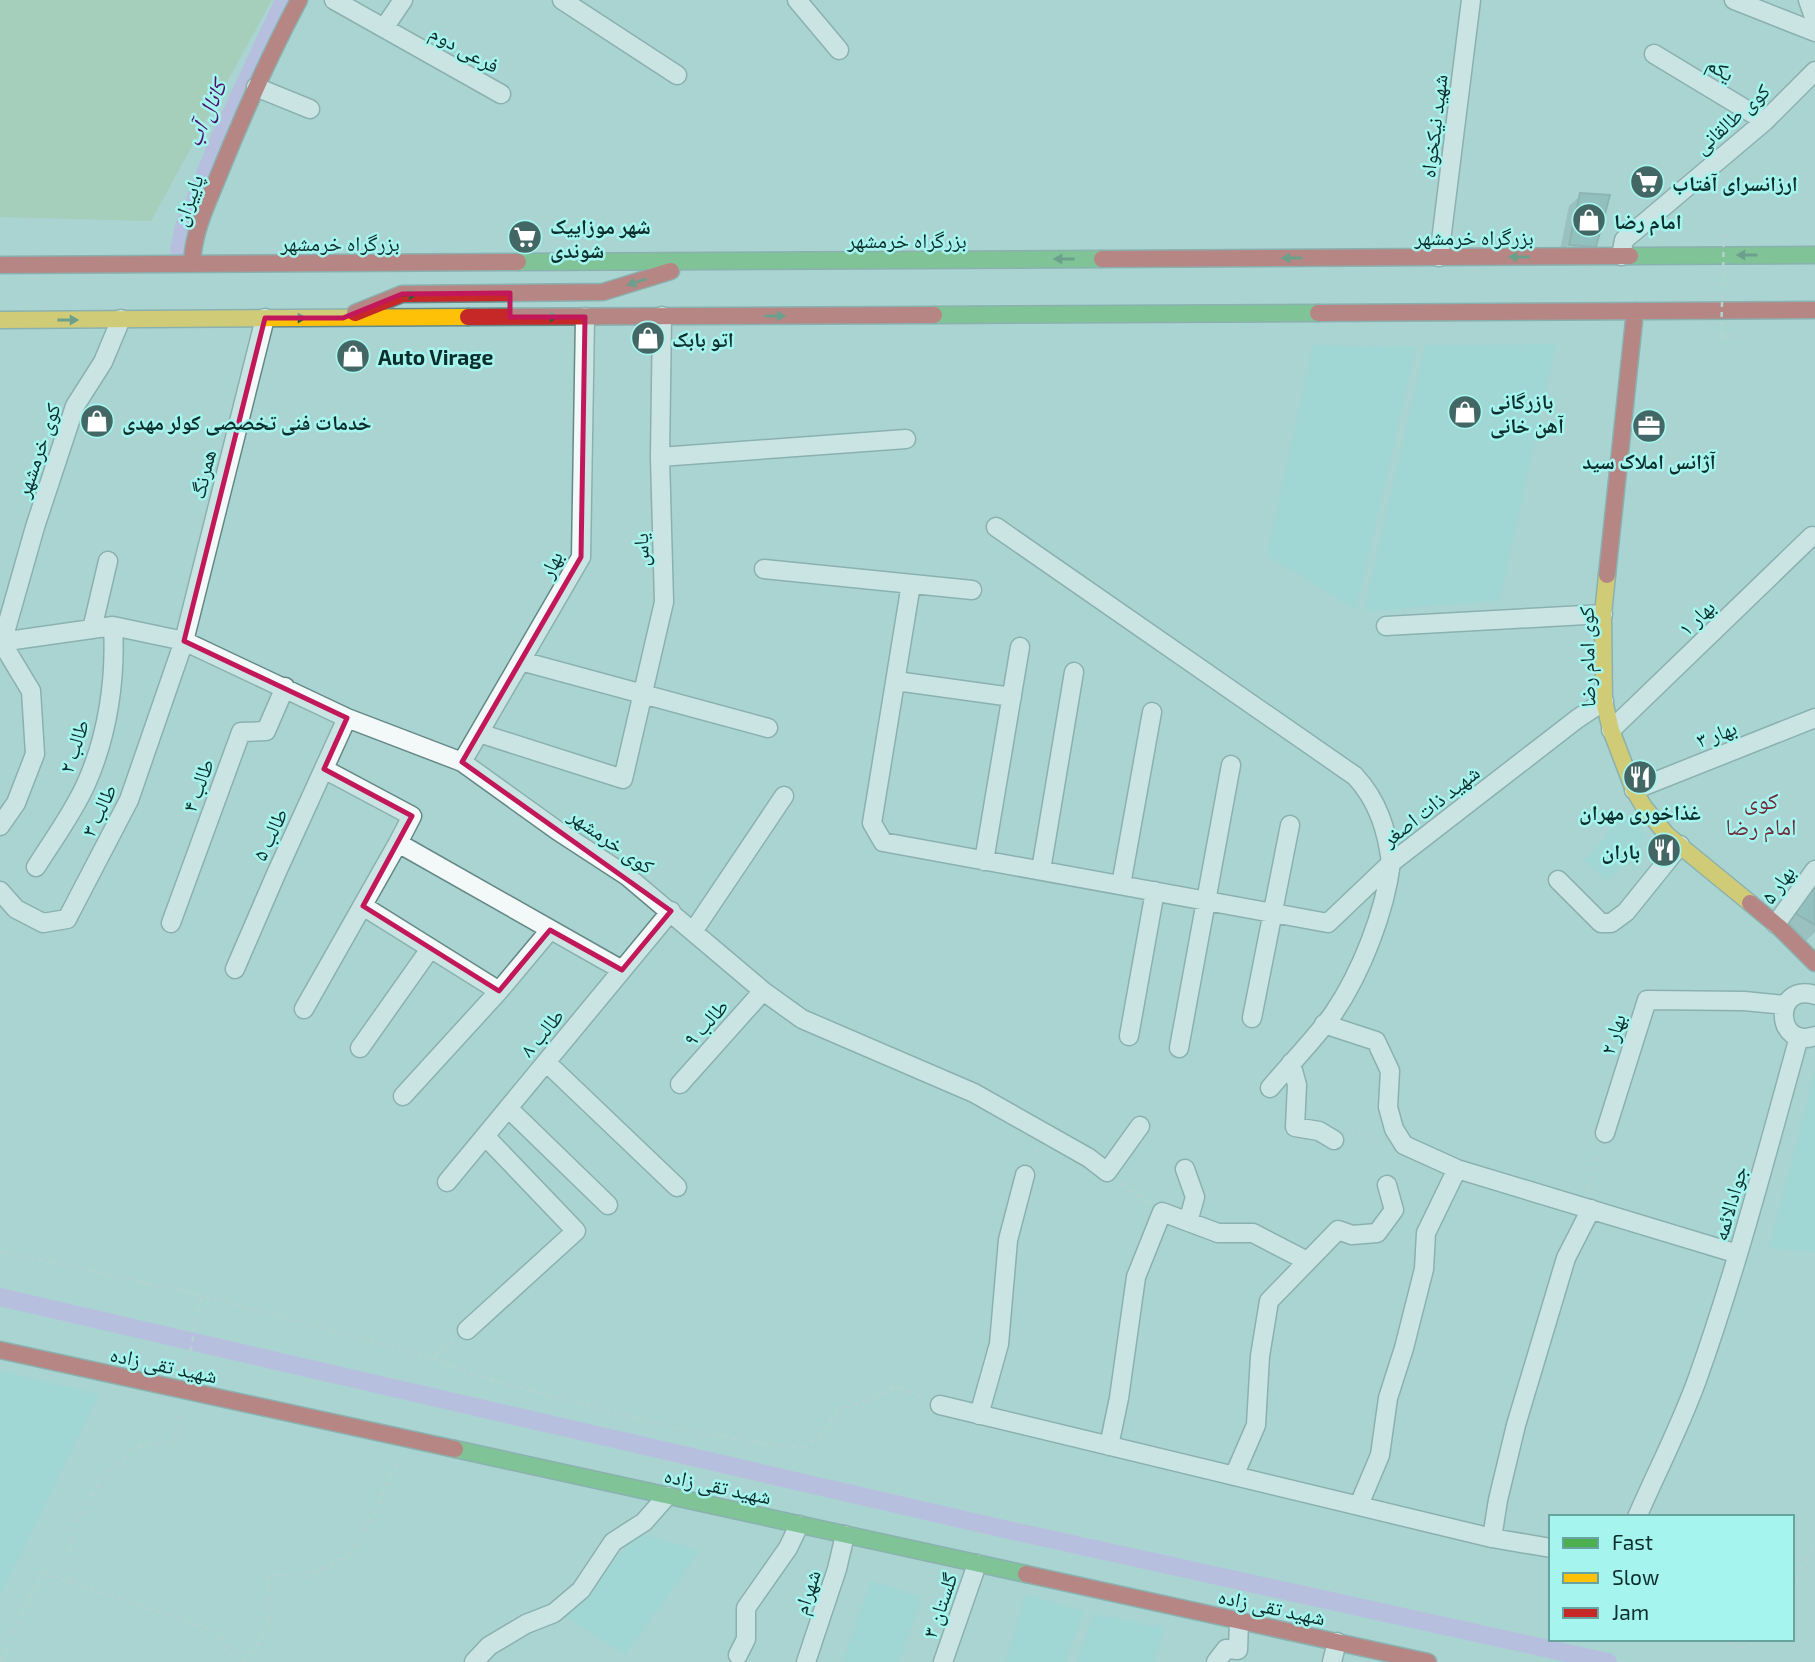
<svg xmlns="http://www.w3.org/2000/svg" width="1815" height="1662" font-family="'Exo 2','Noto Naskh Arabic',sans-serif">
  <rect width="100%" height="100%" fill="#aad4d2"/>
  <path fill="#95d9d5" d="M1556,344l-56,256 -136,12 61,-267z
    M1313,345l103,2 -60,263 -89,-55z
    M1626,813l20,20v8l-38,40 -24,-21z
    M1815,1071v181l-46,-4z
    M0,1371l99,23 -99,202z
    M640,1533l60,18 -75,104 -62,-40z
    M871,1581l51,16 -23,65h-56z
    M1025,1595l59,16 -19,51h-59z
    M1094,1614l71,14 -11,34h-77z"/>
  <path fill="#a1c7a0" d="M0,0h272l-121,221 -151,-4z"/>
  <path fill="#0003" d="M1581,195l27,2 -49,59 10,-50z
    M1815,876v56l-11,11 -28,-17z"/>
  <g fill="none" stroke-linecap="round" stroke-linejoin="round">
    <path stroke="#c5a9ee" stroke-width="18" d="M179,250l5,-24 35,-87 65,-139
      M0,1297l995,230 613,135"/>
  </g>
  <path fill="#77a9a7" stroke="#6c8f8e" stroke-width="2" d="M1580,193l30,2 -14,52 -27,-2z
    M1815,878v47l-25,-15z"/>
  <g fill="none" stroke-linecap="round" stroke-linejoin="round">
    <g stroke="#648886" stroke-width="21">
      <path id="street" d="M334,0l167,94
        M562,0l115,75
        M797,0l42,50
        M1734,0l81,32
        M1808,0l7,20
        M384,28l19,-28
        M1654,54l111,67
        M256,87l54,22
        M1621,256l3,-16 141,-119 50,-50
        M1439,257l32,-257
        M660,457l246,-18
        M764,569l208,21
        M911,584l-39,239 11,19 445,81 63,-60c-4,-33 -13,-62 -36,-87l-359,-249
        M1386,626l217,-12
        M92,629l16,-68
        M0,642l113,-16 71,15 163,77 115,44 96,69 69,45 136,115 39,28 172,74 115,65 18,14 33,-46
        M521,661l247,67
        M896,681l116,16
        M1611,730l201,-194
        M479,733l144,46 41,-177 -4,-145 2,-141
        M462,762l119,-205 4,-240
        M324,769l88,47 -14,27 224,127
        M1634,790l181,-72
        M0,826l16,-23 19,-49 -4,-63 -29,-48 33,-116 40,-121 28,-44 18,-43
        M984,861l36,-214
        M36,867c17,-27 37,-54 50,-83 22,-49 30,-106 27,-158
        M1041,870l33,-198
        M1558,880l43,43h10l15,-11 54,-67
        M1121,885l31,-173
        M0,891l16,18 27,14 24,-4 62,-119 55,-159 81,-323
        M363,906l136,85
        M171,923l70,-191 25,-1 19,-44
        M1776,924l39,-54
        M694,930l90,-134
        M235,969l41,-95 71,-156
        M1815,995c-43,-13 -40,55 0,41
        M304,1009l94,-166
        M1252,1018l38,-193
        M1324,1024l52,17 14,30 -2,36 6,22 10,16 53,24 281,85
        M1129,1036l26,-145
        M360,1048l70,-99
        M1179,1048l52,-283
        M546,1062l131,125
        M1291,1063l6,22 -2,42 24,4 15,9
        M680,1084l83,-93
        M1270,1088c20,-24 44,-48 63,-74 28,-41 52,-102 58,-151l186,-144 27,-18
        M403,1096l96,-105 51,-61
        M508,1108l100,97
        M1605,1133l42,-133 97,1 41,4
        M1185,1169l10,28 -7,25
        M447,1182l224,-271
        M467,1330l109,-99 -91,-95
        M940,1405l552,133 59,10
        M979,1415l20,-71 9,-104 17,-65
        M1109,1446l10,-48 17,-121 26,-65 56,21h35l54,28
        M1234,1476l22,-51 4,-69 9,-55 69,-71 14,5 25,-2 17,-23 -7,-25
        M1359,1505l21,-50 8,-57 16,-50 20,-79 2,-36 31,-64
        M1637,1517c20,-46 43,-90 60,-137 40,-112 70,-228 102,-343
        M1492,1538l6,-38 18,-75 50,-167 25,-49
        M738,1655l8,-16v-31l42,-60 11,-23
        M474,1662l15,-16 37,-22 28,-11 27,-23 32,-48 31,-20 23,-26
        M806,1662l31,-93 8,-34
        M943,1662l34,-98
        M1216,1662l10,-13 12,1 1,-29
        M1332,1662l5,-20"/>
    </g>
    <g stroke="#648886" stroke-width="19">
      <path id="fast" d="M1630,256l185,-1
        M518,262l584,-3
        M934,315l384,-2
        M455,1449l571,125"/>
    </g>
    <g stroke="#648886" stroke-width="19">
      <path id="slow" d="M0,320l468,-3
        M1607,575l-4,39 1,87 7,29 23,60 10,17 23,28 83,68"/>
    </g>
    <g stroke="#648886" stroke-width="19">
      <path id="jam" d="M1102,259l528,-3
        M192,264c1,-33 16,-62 28,-92 24,-59 49,-116 79,-172
        M0,265l518,-3
        M355,313l47,-19 201,-2 68,-21
        M1318,313l497,-3
        M468,317l466,-2
        M1607,575l28,-264
        M1750,903l30,25 35,35
        M0,1350l455,99
        M1026,1574l402,88"/>
    </g>
    <path stroke="#c2d0cf" stroke-width="2.5" stroke-dasharray="5 5" stroke-linecap="butt" d="M1721,337l15,-1
      M1349,1132l3,-2 27,9
      M1031,1161l7,-13
      M1120,1183l29,21
      M1588,1190l12,-40
      M0,1251l201,44 232,63 21,-18
      M433,1358l55,21 182,48 96,17 37,4 20,-15 15,-23 23,-7 36,-17 27,12
      M187,1371l14,-76
      M70,1582v-30l5,-28 24,-42 35,-35 42,-6 1,-32
      M1792,1589l23,-45
      M1721,1639l25,9 12,-9
      M1,1662l40,-90 177,60 17,30
      M242,1662c32,-33 29,-43 26,-87l39,1 42,-21 27,-45 14,-35 11,-18"/>
    <use href="#street" stroke="#f2f9f8" stroke-width="18"/>
    <use href="#fast" stroke="#4caf50" stroke-width="16"/>
    <use href="#slow" stroke="#ffc107" stroke-width="16"/>
    <use href="#jam" stroke="#c62828" stroke-width="16"/>
    <path stroke="#c2d0cf" stroke-width="2.5" stroke-dasharray="5 5" stroke-linecap="butt" d="M1721,337l3,-102"/>
  </g>
  <defs><path id="oneway-solid" d="M-6-.8H1V-3.2L6.5 0L1 3.2V.8H-6Z" transform="scale(1.75)"/></defs>
  <g fill="#25613a">
    <use href="#oneway-solid" transform="translate(1747 255) rotate(180)"/>
    <use href="#oneway-solid" transform="translate(1519 257) rotate(180)"/>
    <use href="#oneway-solid" transform="translate(1292 258) rotate(180)"/>
    <use href="#oneway-solid" transform="translate(1064 259) rotate(180)"/>
    <use href="#oneway-solid" transform="translate(637 282) rotate(162)"/>
    <use href="#oneway-solid" transform="translate(407 295) rotate(-5)"/>
    <use href="#oneway-solid" transform="translate(775 316)"/>
    <use href="#oneway-solid" transform="translate(548 317)"/>
    <use href="#oneway-solid" transform="translate(296 318)"/>
    <use href="#oneway-solid" transform="translate(68 320)"/>
  </g>
  <path d="M0 0H1815V1662H0ZM510,293v24h75l-4,240 -119,205 209,149 -49,59 -72,-40 -51,61 -136,-85 49,-90 -88,-47 23,-51 -163,-77 81,-323h78l59,-24z" fill="#aad4d2" fill-opacity=".55" fill-rule="evenodd"/>
  <path fill="none" stroke="#c2185b" stroke-width="5" stroke-linejoin="round" d="M510,293v24h75l-4,240 -119,205 209,149 -49,59 -72,-40 -51,61 -136,-85 49,-90 -88,-47 23,-51 -163,-77 81,-323h78l59,-24z"/>
  <defs>
    <g id="supermarket-disc" transform="scale(1.75)"><circle r="9.5" fill="#436765" stroke="#a5f4ee"/><path d="M-6-5.5h2.5l.6 2H6L4.5 2H-2.5L-4.4-4H-6ZM-1.5 3.2a1.3 1.3 0 1 0 .1 0ZM3 3.2a1.3 1.3 0 1 0 .1 0Z" fill="#fff"/></g>
    <g id="shop-disc" transform="scale(1.75)"><circle r="9.5" fill="#436765" stroke="#a5f4ee"/><path d="M-5-2.5h2.3a2.7 3.5 0 0 1 5.4 0H5L5.5 6h-11ZM-1.5-2.5h3a1.5 2.3 0 0 0-3 0Z" fill="#fff"/></g>
    <g id="office-disc" transform="scale(1.75)"><circle r="9.5" fill="#436765" stroke="#a5f4ee"/><path d="M-6-3h4V-5.5h4V-3h4V5H-6ZM-1-4.5V-3h2v-1.5ZM-6 0V1H6V0Z" fill="#fff"/></g>
    <g id="restaurant-disc" transform="scale(1.75)"><circle r="9.5" fill="#436765" stroke="#a5f4ee"/><path d="M-5-6h1v4h1v-4h1v4h1v-4h1v5L-1.5 .5V6h-2V.5L-5-1ZM5-6V6H3V1.5H1.5Q1.5-4 5-6Z" fill="#fff"/></g>
  </defs>
  <g fill-rule="evenodd">
    <use href="#supermarket-disc" x="1647" y="182"/>
    <use href="#shop-disc" x="1589" y="220"/>
    <use href="#supermarket-disc" x="525" y="237"/>
    <use href="#shop-disc" x="648" y="338"/>
    <use href="#shop-disc" x="353" y="356"/>
    <use href="#shop-disc" x="1465" y="412"/>
    <use href="#shop-disc" x="97" y="421"/>
    <use href="#office-disc" x="1649" y="426"/>
    <use href="#restaurant-disc" x="1640" y="777"/>
    <use href="#restaurant-disc" x="1664" y="850"/>
  </g>
  <g text-anchor="middle" dominant-baseline="central" stroke-width="5" stroke-linejoin="round" paint-order="stroke">
    <g font-size="21" fill="#0b2d2b" stroke="#a5f4ee">
      <text transform="translate(465 48) rotate(29)">فرعی دوم</text>
      <text transform="translate(1721 68) rotate(31)">یکم</text>
      <text transform="translate(1731 118) rotate(-42)">کوی طالقانی</text>
      <text transform="translate(1433 126) rotate(-83)">شهید نیکخواه</text>
      <text transform="translate(187 200) rotate(-70)">پاییزان</text>
      <text x="1474" y="236">بزرگراه خرمشهر</text>
      <text x="907" y="239">بزرگراه خرمشهر</text>
      <text x="340" y="242">بزرگراه خرمشهر</text>
      <text transform="translate(37 450) rotate(-71)">کوی خرمشهر</text>
      <text transform="translate(202 474) rotate(-76)">همرنگ</text>
      <text transform="translate(640 550) rotate(-92)">یاس</text>
      <text transform="translate(550 564) rotate(-64)">بهار</text>
      <text transform="translate(1696 617) rotate(-44)">بهار ۱</text>
      <text transform="translate(1586 657) rotate(-91)">کوی امام رضا</text>
      <text transform="translate(1716 733) rotate(-21)">بهار ۳</text>
      <text transform="translate(73 746) rotate(-72)">طالب ۲</text>
      <text transform="translate(197 785) rotate(-70)">طالب ۴</text>
      <text transform="translate(1430 805) rotate(-38)">شهید ذات اصغر</text>
      <text transform="translate(98 810) rotate(-65)">طالب ۳</text>
      <text transform="translate(269 834) rotate(-65)">طالب ۵</text>
      <text transform="translate(612 840) rotate(35)">کوی خرمشهر</text>
      <text transform="translate(1777 884) rotate(-54)">بهار ۵</text>
      <text transform="translate(705 1022) rotate(-48)">طالب ۹</text>
      <text transform="translate(541 1032) rotate(-50)">طالب ۸</text>
      <text transform="translate(1612 1034) rotate(-73)">بهار ۲</text>
      <text transform="translate(1729 1203) rotate(-74)">جوادالائمه</text>
      <text transform="translate(164 1364) rotate(12)">شهید تقی زاده</text>
      <text transform="translate(718 1485) rotate(12)">شهید تقی زاده</text>
      <text transform="translate(806 1592) rotate(-72)">شهرام</text>
      <text transform="translate(939 1605) rotate(-71)">گلستان ۳</text>
      <text transform="translate(1272 1606) rotate(12)">شهید تقی زاده</text>
    </g>
    <g font-size="21" font-weight="bold" fill="#0b2d2b" stroke="#a5f4ee" text-anchor="start">
      <text x="1672" y="182">ارزانسرای آفتاب</text>
      <text x="1614" y="220">امام رضا</text>
      <text x="550" y="225">شهر موزاییک<tspan x="550" dy="24">شوندی</tspan></text>
      <text x="672" y="338">اتو بابک</text>
      <text x="378" y="356">Auto Virage</text>
      <text x="1490" y="400">بازرگانی<tspan x="1490" dy="24">آهن خانی</tspan></text>
      <text x="122" y="421">خدمات فنی تخصصی کولر مهدی</text>
      <text x="1649" y="460" text-anchor="middle">آژانس املاک سید</text>
      <text x="1640" y="811" text-anchor="middle">غذاخوری مهران</text>
      <text x="1640" y="850" text-anchor="end">باران</text>
    </g>
    <g font-size="23" font-style="italic" fill="#4c136b" stroke="#a5f4ee">
      <text transform="translate(205 113) rotate(-66)">کانال آب</text>
    </g>
    <g font-size="23" fill="#702a39" stroke="#a5f4ee">
      <text x="1761" y="800">کوی<tspan x="1761" dy="26">امام رضا</tspan></text>
    </g>
  </g>
  <rect x="1549" y="1515" width="245" height="126" fill="#a5f4ee" stroke="#67a4a0" stroke-width="2"/>
  <rect x="1563" y="1538" width="35" height="10" fill="#4caf50" stroke="#67a4a0" stroke-width="2"/>
  <text x="1612" y="1550" font-size="21" fill="#0b2d2b">Fast</text>
  <rect x="1563" y="1573" width="35" height="10" fill="#ffc107" stroke="#67a4a0" stroke-width="2"/>
  <text x="1612" y="1585" font-size="21" fill="#0b2d2b">Slow</text>
  <rect x="1563" y="1608" width="35" height="10" fill="#c62828" stroke="#67a4a0" stroke-width="2"/>
  <text x="1612" y="1620" font-size="21" fill="#0b2d2b">Jam</text>
</svg>
